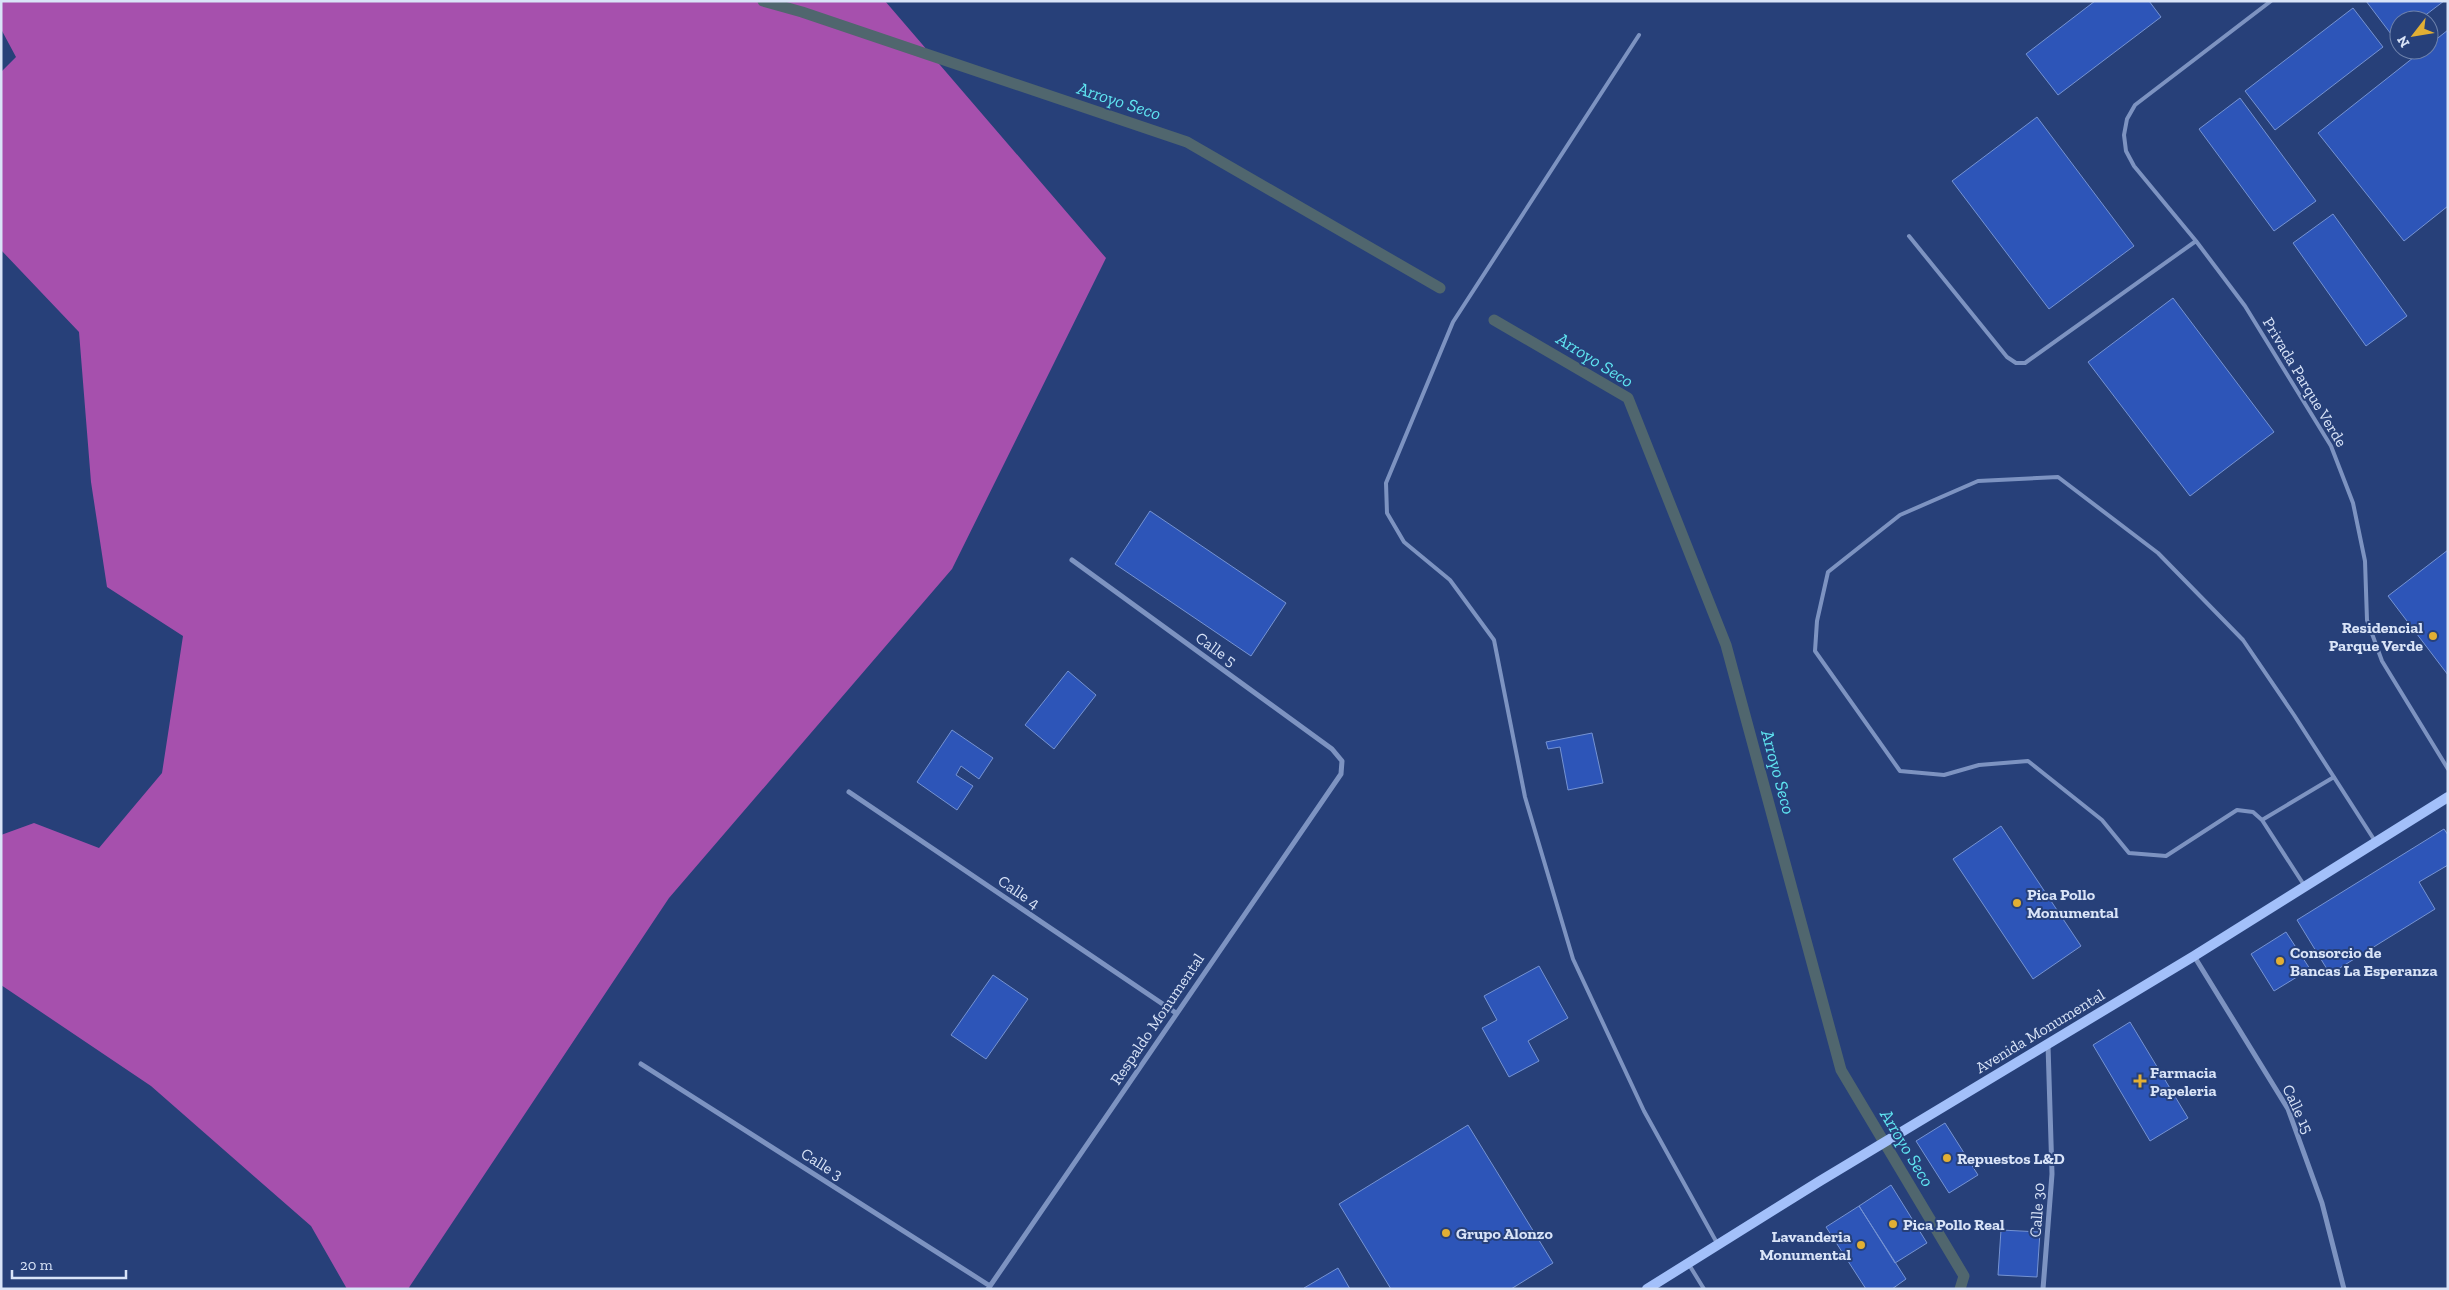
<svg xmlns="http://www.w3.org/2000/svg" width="2449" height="1290" font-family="'Zilla Slab',serif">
  <rect width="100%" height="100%" fill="#274079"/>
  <path fill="#a650ad" d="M1,1h884l221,257 -154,311 -283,329 -261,391h-61l-36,-63 -160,-140 -150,-101v-150l33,-12 65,25 63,-75 21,-137 -76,-49 -16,-105 -12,-150 -78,-82v-178l15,-15 -15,-28z"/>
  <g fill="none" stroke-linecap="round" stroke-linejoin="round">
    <path stroke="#50666e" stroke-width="11" d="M763,1l39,11 385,130 253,146
      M1494,320l134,78 98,247 115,425 123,206 -4,13"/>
  </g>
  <path fill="#2d55b8" stroke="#7593d3" d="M2095,1h54l12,16 -103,78 -32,-41z
    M2366,1h78l-25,19h-20v15l-5,3z
    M2353,8l30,39 -108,83 -30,-39z
    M2448,30v176l-44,35 -86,-108 105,-83h6v-5z
    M2240,98l76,103 -42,30 -75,-102z
    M2037,117l97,129 -85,63 -97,-128z
    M2333,214l74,102 -41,30 -73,-103z
    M2173,298l101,134 -84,64 -102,-134z
    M1150,511l136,92 -35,53 -136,-92z
    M2448,550v125l-60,-79z
    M1068,671l28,24 -42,54 -29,-24z
    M952,730l41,28 -14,21 -18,-13 -5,9 17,11 -16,24 -40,-28z
    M1592,733l11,50 -35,7 -8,-43 -12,2 -2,-7z
    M2001,826l80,120 -48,33 -80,-120z
    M2444,829l4,6v30l-29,17 16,27 -105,65 -33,-54z
    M2286,932l24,37 -36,22 -23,-37z
    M1539,966l29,52 -40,23 11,20 -30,16 -27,-49 15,-8 -13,-24z
    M993,975l35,24 -42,60 -35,-24z
    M2130,1022l58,96 -38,23 -57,-96z
    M1945,1123l33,52 -29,18 -33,-52z
    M1468,1125l85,138 -42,26h-120l-52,-85z
    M1891,1185l36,58 -32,20 -36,-57z
    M1859,1206l47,73 -14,10h-26l-40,-62z
    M2001,1230l39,2 -3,45 -39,-2z
    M1338,1268l12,21h-46v-1z"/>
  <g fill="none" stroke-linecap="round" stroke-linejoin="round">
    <path stroke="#7d93c1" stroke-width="4" d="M2271,1l-136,104 -8,14 -3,16 2,16 8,15 62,75 49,65 86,140 22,57 12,58 2,59 15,41 66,108
      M1639,35l-186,287 -67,161 1,30 17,29 46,38 44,60 31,157 48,162 71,152 73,132
      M1909,236l98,121 9,6h9l171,-122
      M2262,820l72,-43
      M2304,885l-42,-65 -9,-8 -16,-2 -71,46 -37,-3 -27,-33 -74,-59 -49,4 -35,10 -44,-4 -85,-120 2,-30 11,-49 72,-57 78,-34 80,-4 100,76 85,87 51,75 81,126
      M1688,1263l16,26"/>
    <path stroke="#7d93c1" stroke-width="5" d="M849,792l327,221
      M2194,956l94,153 34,94 22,86
      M641,1064l349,222
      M988,1289l353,-515 1,-13 -10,-12 -260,-189
      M2043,1289l9,-115 -4,-129"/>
    <path stroke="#a3c0fa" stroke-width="10" d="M1647,1289l173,-108 374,-225 254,-159"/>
  </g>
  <g fill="#e2af34" stroke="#274079" stroke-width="2">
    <circle cx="2433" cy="636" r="5"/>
    <circle cx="2017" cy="903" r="5"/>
    <circle cx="2280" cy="961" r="5"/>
    <path d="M2137.5 1073.5h5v5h5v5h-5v5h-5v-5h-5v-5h5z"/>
    <circle cx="1947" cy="1158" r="5"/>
    <circle cx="1893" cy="1224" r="5"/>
    <circle cx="1446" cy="1233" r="5"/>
    <circle cx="1861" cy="1245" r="5"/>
  </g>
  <g text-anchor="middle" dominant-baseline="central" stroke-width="4" stroke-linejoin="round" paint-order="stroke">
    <g font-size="16" fill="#d9e4f8" stroke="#274079">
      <text transform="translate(2305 382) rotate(59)">Privada Parque Verde</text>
      <text transform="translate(1216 649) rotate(36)">Calle 5</text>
      <text transform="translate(1019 892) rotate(34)">Calle 4</text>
      <text transform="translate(1157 1019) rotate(-56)">Respaldo Monumental</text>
      <text transform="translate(2040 1031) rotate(-31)">Avenida Monumental</text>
      <text transform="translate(2298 1109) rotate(65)">Calle 15</text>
      <text transform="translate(822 1164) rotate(32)">Calle 3</text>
      <text transform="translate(2037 1210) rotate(-86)">Calle 30</text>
    </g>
    <g font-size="16" font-weight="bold" fill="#d9e4f8" stroke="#274079" text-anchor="start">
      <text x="2423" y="627" text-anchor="end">Residencial<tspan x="2423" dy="18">Parque Verde</tspan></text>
      <text x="2027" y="894">Pica Pollo<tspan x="2027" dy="18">Monumental</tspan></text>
      <text x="2290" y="952">Consorcio de<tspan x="2290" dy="18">Bancas La Esperanza</tspan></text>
      <text x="2150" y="1072">Farmacia<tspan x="2150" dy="18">Papeleria</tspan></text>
      <text x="1957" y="1158">Repuestos L&amp;D</text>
      <text x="1903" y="1224">Pica Pollo Real</text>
      <text x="1456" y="1233">Grupo Alonzo</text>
      <text x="1851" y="1236" text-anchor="end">Lavanderia<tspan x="1851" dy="18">Monumental</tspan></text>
    </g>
    <g font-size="18" font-style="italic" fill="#5fe4f1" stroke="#274079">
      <text transform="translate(1119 101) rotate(18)">Arroyo Seco</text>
      <text transform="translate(1595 360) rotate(32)">Arroyo Seco</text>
      <text transform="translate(1778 772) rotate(75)">Arroyo Seco</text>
      <text transform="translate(1907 1148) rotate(59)">Arroyo Seco</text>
    </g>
  </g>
  <rect width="2449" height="1290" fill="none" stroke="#d9e4f8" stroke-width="5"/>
  <g transform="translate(2414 35) rotate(239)"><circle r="24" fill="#274079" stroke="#6e82ac"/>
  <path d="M0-4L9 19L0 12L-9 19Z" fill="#e2af34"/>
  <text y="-8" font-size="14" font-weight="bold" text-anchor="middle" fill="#d9e4f8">N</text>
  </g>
  <path d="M12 1270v8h114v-8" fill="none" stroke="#d9e4f8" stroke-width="2.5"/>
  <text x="20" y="1270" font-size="15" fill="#d9e4f8" stroke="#274079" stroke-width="4" paint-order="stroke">20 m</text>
</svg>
